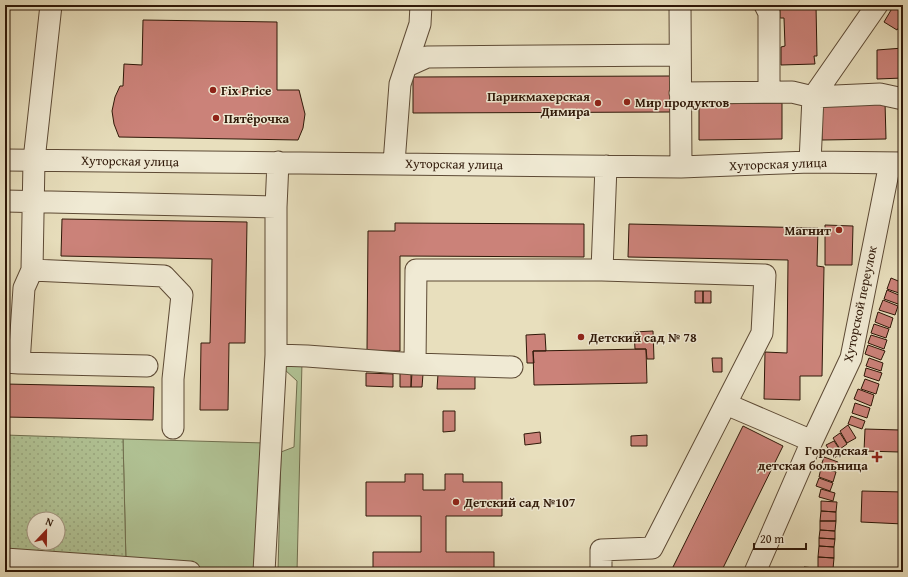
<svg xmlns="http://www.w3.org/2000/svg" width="908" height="577" font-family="'Gentium Book Plus',serif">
  <defs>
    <pattern id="park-dots" width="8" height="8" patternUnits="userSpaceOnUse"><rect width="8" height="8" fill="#b1c395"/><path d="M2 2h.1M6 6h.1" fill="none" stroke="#99a77f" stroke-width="1.8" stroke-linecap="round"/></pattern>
  </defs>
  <rect width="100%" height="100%" fill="#e8dfbd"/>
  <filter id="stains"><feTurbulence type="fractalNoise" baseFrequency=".005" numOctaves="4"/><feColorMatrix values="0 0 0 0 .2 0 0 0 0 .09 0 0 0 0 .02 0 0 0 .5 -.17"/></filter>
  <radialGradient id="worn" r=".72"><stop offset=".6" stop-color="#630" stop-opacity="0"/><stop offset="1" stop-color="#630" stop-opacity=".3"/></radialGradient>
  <path fill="#b1c395" stroke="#706e4e" d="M302,362l-5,210h-19l3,-120 13,-5 3,-66 -13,-12v-6z
    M123,439l142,4 -10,129 -129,-9z"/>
  <path fill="url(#park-dots)" stroke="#706e4e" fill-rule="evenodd" d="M5,435l118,4 3,124 -121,-9zM34,519h24v24h-24z"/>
  <path fill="#cb8279" stroke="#2f1808" d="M5,5h3l-2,122h-1z
    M475,5h192v1l-192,1z
    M780,5l36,1 1,50h-3l1,8 -34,1v-18l4,-1 -1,-28h-4z
    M894,5h9v16l-6,9 -13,-8z
    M143,20l134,2v68h22l6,24 -2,14 -5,12 -179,-3 -5,-13 -2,-13 3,-14 5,-11h3l1,-22 18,1z
    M903,48v30l-26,1v-29z
    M670,76v36l-257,1v-36z
    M885,102l1,37 -64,1 -1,-36z
    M782,103v36l-83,1v-36z
    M5,215h2v39h-2z
    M62,219l185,3 -2,121h-16l-1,67h-28l1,-67h9l2,-84 -151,-3z
    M395,223l189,1v33l-184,-1v95h-33l1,-120h27z
    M629,224l189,4 -1,38 7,1 -2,109h-22v24l-36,-1 1,-47 22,1 1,-93 -160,-3z
    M825,225l28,1 -1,39h-27z
    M891,278l12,5 -1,11 -15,-5z
    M887,290l14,6 -3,8 -14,-5z
    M695,291h8v12h-8z
    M703,291h8v12h-8z
    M883,300l15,6 -3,9 -16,-5z
    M878,312l15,6 -3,10 -15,-6z
    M874,324l15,5 -3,9 -15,-5z
    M653,331l1,28h-7l-1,-10h-11l-1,-17z
    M545,334l1,17h-13l1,12h-7l-1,-28z
    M871,335l16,5 -3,9 -16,-6z
    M868,345l17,6 -4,9 -16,-6z
    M646,349l1,34 -113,2 -1,-34z
    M712,358h10v14h-9z
    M869,358l14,5 -2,8 -15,-5z
    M866,368l16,5 -3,8 -15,-5z
    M366,373l27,1v13l-27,-1z
    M400,373h11v14h-11z
    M412,373l11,1 -1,13h-11z
    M438,374l37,1v14h-38z
    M865,379l14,5 -3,10 -15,-5z
    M5,384l149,3 -1,33 -148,-3z
    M858,389l16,6 -3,11 -17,-7z
    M855,403l15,5 -3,10 -15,-5z
    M443,411h12v20l-12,1z
    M851,416l14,5 -3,8 -14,-5z
    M848,425l8,13 -9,5 -7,-12z
    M743,426l40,20 -62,126h-98l49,-3z
    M865,429l35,1 -1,22 -35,-1z
    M540,432l1,11 -16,2 -1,-11z
    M840,433l7,11 -7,5 -7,-11z
    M647,435v11h-16v-10z
    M834,441l8,12 -8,5 -8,-13z
    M824,457l14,5 -3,9 -14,-5z
    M821,468l15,4 -3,10 -14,-5z
    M405,474h18v16h22v-16h18v8h39v34h-56v36h48v19l-113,1v-2h-8v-18h48v-36h-55v-34h39z
    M819,478l14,5 -3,8 -14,-5z
    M821,489l14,4 -2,8 -14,-4z
    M862,491l41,1v32l-42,-2z
    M821,501l16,1 -1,10 -15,-1z
    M821,511l15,1v9h-16z
    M820,521h16l-1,10 -15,-1z
    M820,530l15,1v8l-16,-1z
    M819,538l16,1 -1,8 -15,-1z
    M819,546l15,1v11l-16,-1z
    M818,557l16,1 -1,11 -15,-1z
    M804,567l11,1v4h-11z
    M815,568h12l-1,4h-11z"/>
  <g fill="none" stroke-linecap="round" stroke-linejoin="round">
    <g stroke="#5d4a35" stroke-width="23">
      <path id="minor" d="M680,5l1,162
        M765,5l4,8v79
        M407,66l20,-9 253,-2
        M680,93l112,-1 21,5 67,-3 23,5
        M5,160l676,7 129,-5 93,1
        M810,162l3,-65 64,-92
        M394,163l6,-79 20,-60 1,-19
        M5,201l271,6
        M32,270l132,6 18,19 -9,84v49
        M602,270l4,-104
        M276,355l31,1 108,8 97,3
        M5,362l14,1 5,-75 8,-18 2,-110 17,-155
        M19,363l128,3
        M415,364l1,-94h186l163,5 -3,58 -110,215 -51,2v22
        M726,404l86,37
        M5,559l185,13
        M264,572l12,-217v-148l2,-45
        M755,572l57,-131 39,-83 39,-195"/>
    </g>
    <use href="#minor" stroke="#f0ead4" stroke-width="21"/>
  </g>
  <g fill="#8f2418" stroke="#f0ead4" stroke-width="1.5">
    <circle cx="213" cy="90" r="4"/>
    <circle cx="627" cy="102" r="4"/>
    <circle cx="598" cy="103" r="4"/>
    <circle cx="216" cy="118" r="4"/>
    <circle cx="839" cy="230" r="4"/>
    <circle cx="581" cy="337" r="4"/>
    <path d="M875 451h4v4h4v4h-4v4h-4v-4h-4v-4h4z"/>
    <circle cx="456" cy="502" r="4"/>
  </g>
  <g text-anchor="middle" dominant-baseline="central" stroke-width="3" stroke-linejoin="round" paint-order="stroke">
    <g font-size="13" font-weight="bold" fill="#2f1808" stroke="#f0ead4" text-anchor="start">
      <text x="221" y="90">Fix Price</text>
      <text x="590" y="96" text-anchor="end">Парикмахерская<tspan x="590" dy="15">Димира</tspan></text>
      <text x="635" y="102">Мир продуктов</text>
      <text x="224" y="118">Пятёрочка</text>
      <text x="831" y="230" text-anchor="end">Магнит</text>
      <text x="589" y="337">Детский сад № 78</text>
      <text x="868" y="450" text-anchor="end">Городская<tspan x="868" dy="15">детская больница</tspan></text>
      <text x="464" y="502">Детский сад №107</text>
    </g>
    <g font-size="13" fill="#2f1808" stroke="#f0ead4">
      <text transform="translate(130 161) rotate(1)">Хуторская улица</text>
      <text transform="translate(454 164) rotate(1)">Хуторская улица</text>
      <text transform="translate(778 164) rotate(-2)">Хуторская улица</text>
      <text transform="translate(860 304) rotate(-78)">Хуторской переулок</text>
    </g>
  </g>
  <rect width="908" height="577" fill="none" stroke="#e8dfbd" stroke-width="20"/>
  <rect x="6" y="6" width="896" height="565" fill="none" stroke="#2f1808" stroke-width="2"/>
  <rect x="10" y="10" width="888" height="557" fill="none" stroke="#2f1808"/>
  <g transform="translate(46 531) rotate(22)"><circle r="19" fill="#f0ead4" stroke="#a39682"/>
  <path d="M0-3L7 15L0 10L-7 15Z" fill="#8f2418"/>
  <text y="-6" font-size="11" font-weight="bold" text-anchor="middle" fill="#2f1808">N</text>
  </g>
  <path d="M754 543v6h52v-6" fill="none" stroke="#2f1808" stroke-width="2"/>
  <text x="760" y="543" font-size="12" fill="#2f1808" stroke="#f0ead4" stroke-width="3" paint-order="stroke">20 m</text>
  <rect width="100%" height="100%" filter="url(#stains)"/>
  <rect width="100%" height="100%" fill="url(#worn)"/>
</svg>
